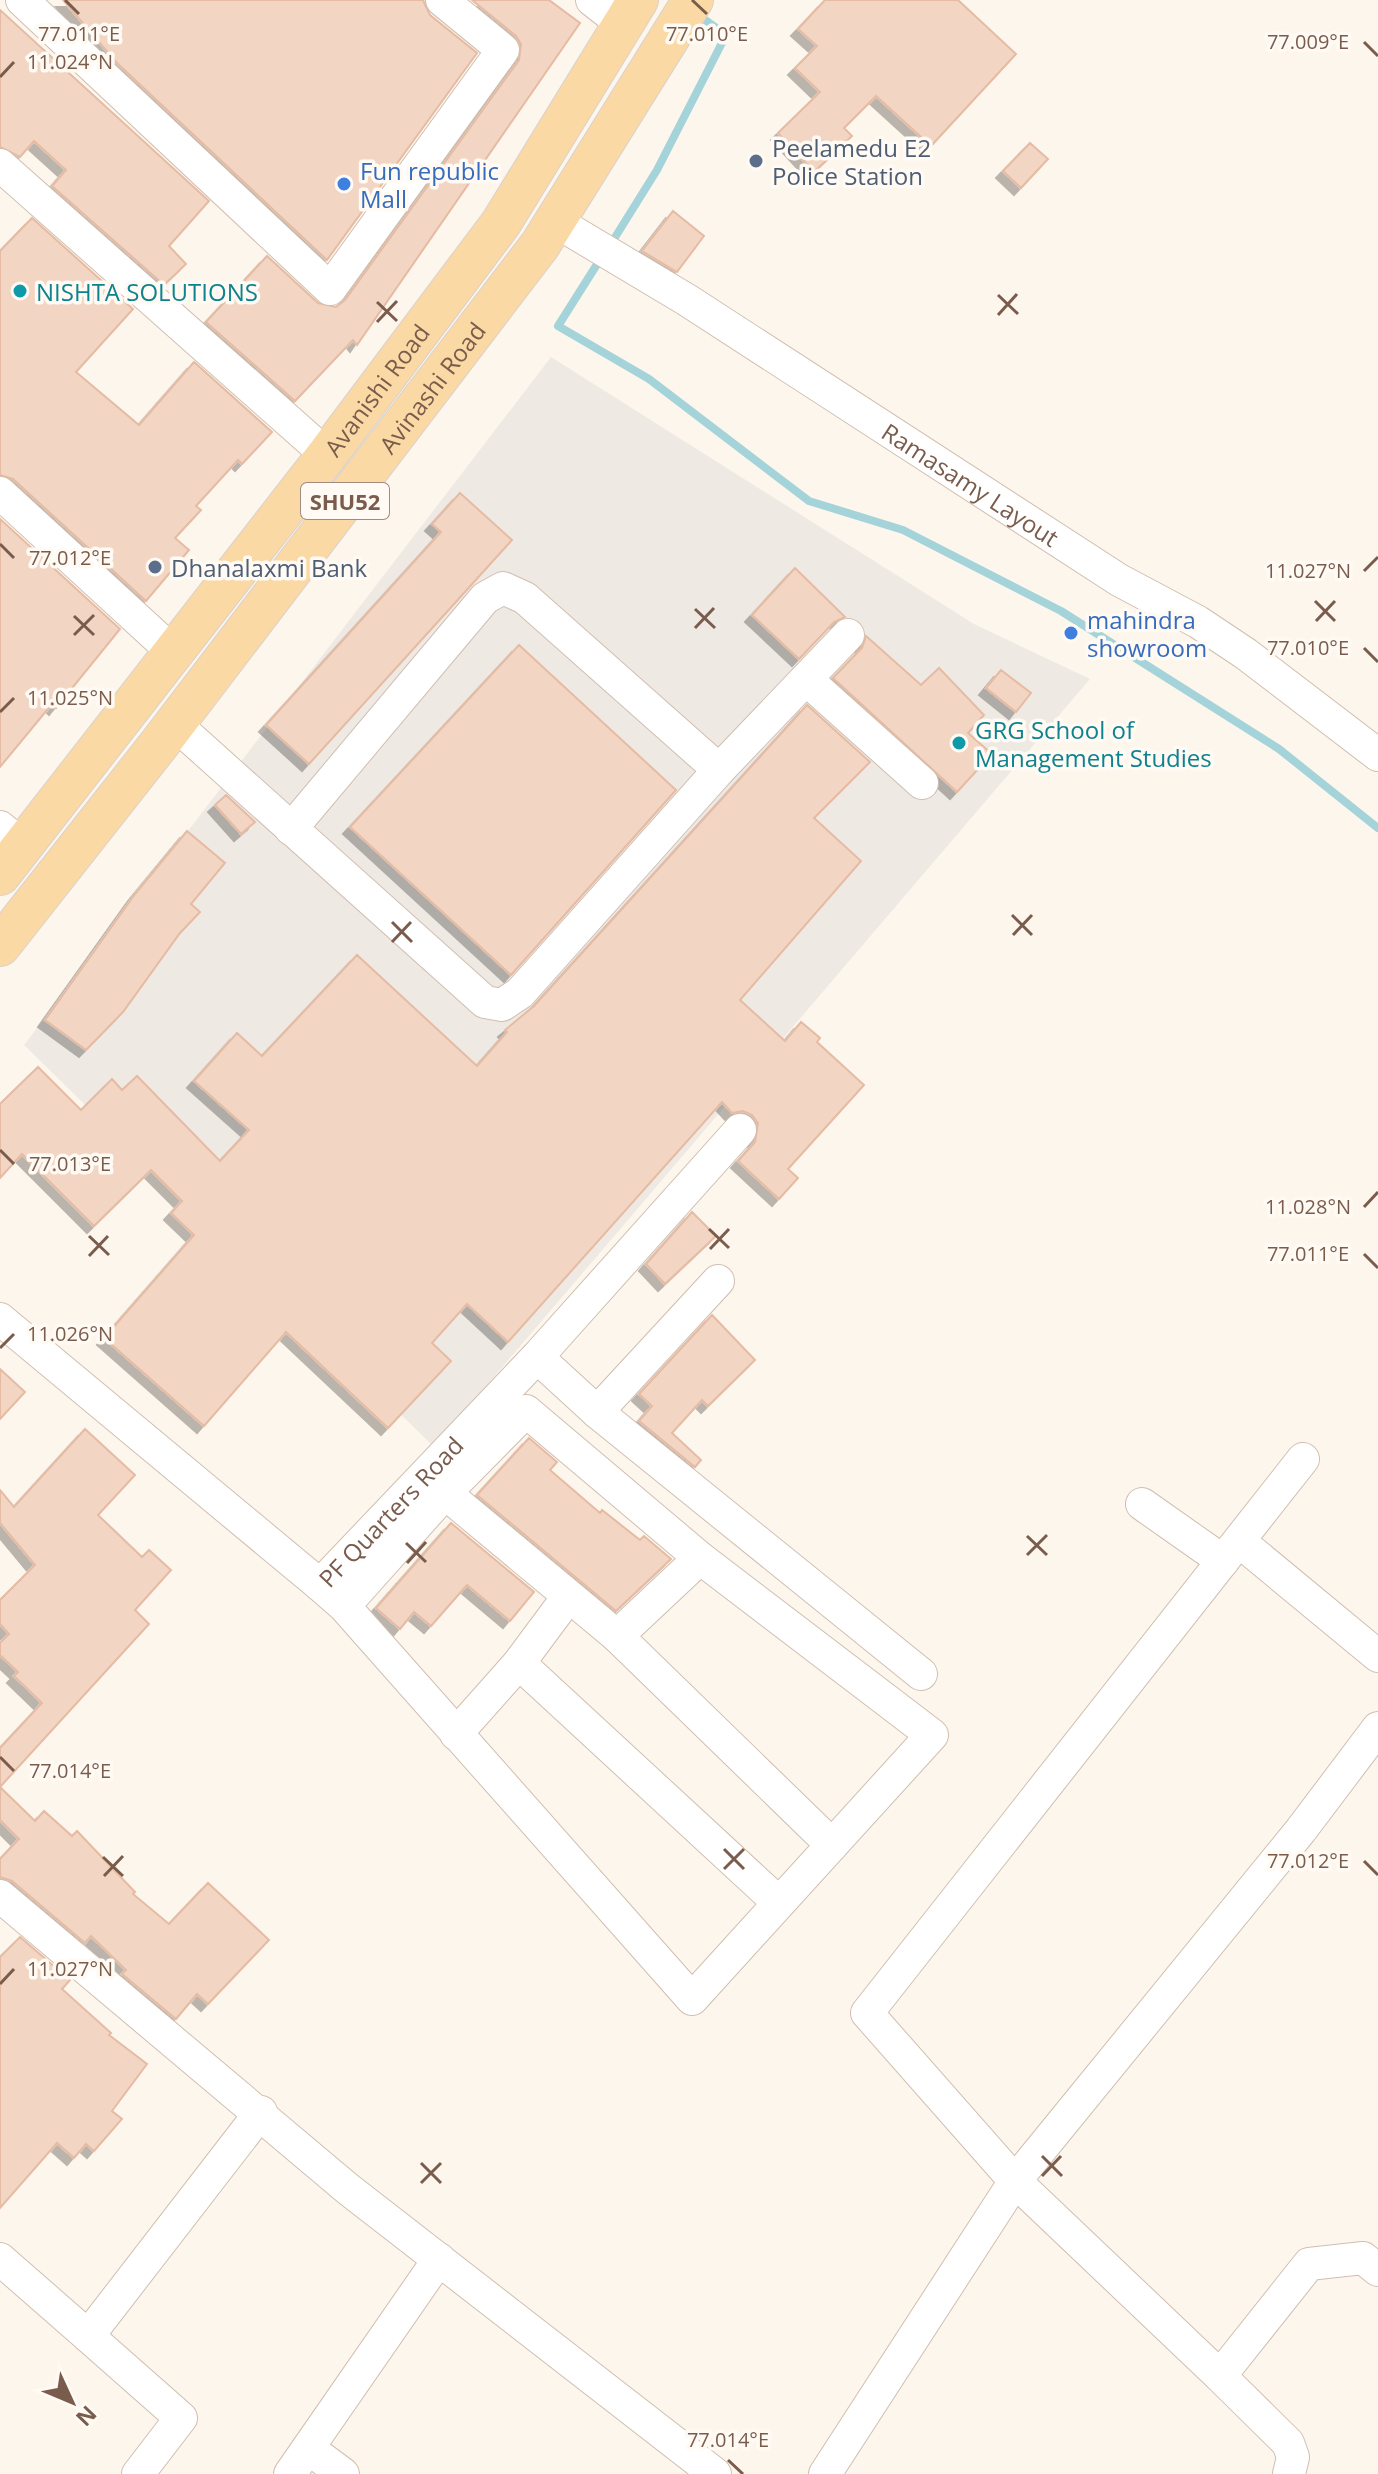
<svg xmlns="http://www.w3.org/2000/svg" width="1378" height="2474" font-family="'Open Sans',sans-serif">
  <defs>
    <filter id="shadow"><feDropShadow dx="-7" dy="7" stdDeviation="0" flood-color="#0004"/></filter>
  </defs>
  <rect width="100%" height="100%" fill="#fdf6ec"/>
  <path fill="#efe9e4" d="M551,357l423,267 116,55 -656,768 -410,-402z"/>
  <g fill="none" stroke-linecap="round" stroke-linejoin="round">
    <path stroke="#a5d3da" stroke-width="8" d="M609,247l48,-77 69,-135 -29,-21
      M601,258l-43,68 91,53 160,122 94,29 158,81 218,138 99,79"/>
  </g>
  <path fill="#f3d5c3" stroke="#e6bba3" stroke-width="2" filter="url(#shadow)" d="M63,0h360l7,15 47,38 -150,207 -210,-197z
    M472,0h77l31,23 -223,322 -4,-5 -58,61 -89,-79 61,-66 51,47 18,4 9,-7 174,-240 2,-16 -5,-8z
    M825,0h133l58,54 -85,92 -55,-50 -32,32 8,8 -38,36 -36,-39 42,-41 -25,-24 22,-22 -19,-17z
    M0,10l209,191 -40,45 17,18 -22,21 -112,-99 14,-16 -32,-29 -14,16 -20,-10z
    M1030,143l18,16 -27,29 -18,-17z
    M673,211l31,25 -27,36 -35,-21z
    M32,218l101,91 -57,63 63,53 55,-63 78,70 -30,32 -4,-4 -42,46 5,4 -26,28 14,12 -43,51 -133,-122 -13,-4v-224z
    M460,493l52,47 -203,224 -43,-39 175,-193 -9,-8z
    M0,519l120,110 -64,79 -4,-4 -52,63z
    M795,568l50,49 -11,5 -35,37 -47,-44z
    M866,636l55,49 18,-17 45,47 -16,18 24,21 -35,38 -124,-114 29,-30z
    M519,645l157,145 -165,185 -161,-148z
    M1001,670l30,23 -15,19 -30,-24z
    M807,705l63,57 -56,56 47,43 -121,139 45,41 16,-19 19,16 -3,4 47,43 -76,84 10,9 -19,21 -41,-38 17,-19 3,-19 -6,-8 -9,-4 -11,2 -10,-11 -214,240 -41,-38 -35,39 19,18 -63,67 -102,-96 -82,94 -100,-88 90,-103 -23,-22 11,-12 -31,-31 -57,56 -72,-72 -22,24v-74l38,-37 43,43 31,-31 10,11 15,-14 83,85 29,-31 -55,-49 43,-48 25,23 95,-101 120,111 30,-34 -2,-2 29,-24z
    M226,795l29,27 -14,12 -26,-29z
    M187,831l38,32 -34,41 9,8 -20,21 -57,79 -37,38 -41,-30 90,-126z
    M692,1212l24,24 -51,48 -19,-20z
    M712,1315l43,45 -47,46 -6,-6 -30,33 29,27 -6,7 -56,-46 13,-15 -13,-12z
    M0,1369l25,23 -25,27z
    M85,1429l50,46 -37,40 44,42 7,-7 22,20 -36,40 14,14 -149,163 35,34 9,-10 28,25 5,-5 58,61 -2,2 36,30 39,-41 61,57 -61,64 -11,-10 -21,25 -54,-45 4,-4 -35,-34 -6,7 -73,-62 -12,-4v-18l19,-20 -19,-19v-72l42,-45 -28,-27 4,-4 -18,-17v-12l9,-9 -9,-10v-24l35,-35 -35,-42v-33l14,17z
    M529,1438l28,24 -7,8 50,43 2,-3 38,30 4,-4 27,23 -55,52 -139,-116z
    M451,1523l83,69 -24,29 -43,-36 -36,41 -17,-14 -14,17 -24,-21z
    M20,1937l50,43 -8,9 49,44 -2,2 38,29 -35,47 10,8 -28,32 -8,-7 -12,14 -17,-15 -57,65v-251z"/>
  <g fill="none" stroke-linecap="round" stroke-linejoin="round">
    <g stroke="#d1beb0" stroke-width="34">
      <g id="minor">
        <path d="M22,0l308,289 173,-239 -61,-50"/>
        <path d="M592,0l32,25"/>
        <path d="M0,165l327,290"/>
        <path id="s1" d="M555,221l132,79 432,280 79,42 48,32 132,101"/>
        <path d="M0,493l173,159"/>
        <path d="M807,680l115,103"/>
        <path d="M175,724l310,278 17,3 18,-12 199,-223 129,-135"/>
        <path d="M0,827l23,19"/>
        <path d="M291,829l194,-231 18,-10 22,10 194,172"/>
        <path id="s2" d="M0,1319l320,266 217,-228 203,-227"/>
        <path d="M537,1357l60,55 324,262"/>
        <path d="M597,1412l121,-131"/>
        <path d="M1303,1459l-436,554 148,168 286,-351 77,-102"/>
        <path d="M445,1493l172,143 215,209"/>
        <path d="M1142,1504l81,57"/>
        <path d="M1239,1541l139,115"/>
        <path d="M320,1585l24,21 348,393 240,-264 -232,-177 -174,-147 -81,82 -101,113"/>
        <path d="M617,1636l83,-78"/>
        <path d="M519,1663l260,240"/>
        <path d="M456,1734l63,-71 49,-66"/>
        <path d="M0,1896l348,293 367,285"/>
        <path d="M0,2259l88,77 173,-224"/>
        <path d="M88,2336l93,82 -43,56"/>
        <path d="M1220,2376l68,67 5,14 -4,17"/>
        <path d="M308,2448l35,26"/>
        <path d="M290,2474l149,-215"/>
        <path d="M825,2474l190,-293 205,195 89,-112 54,-6 15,12"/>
      </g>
    </g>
    <g stroke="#dad1cd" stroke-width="42">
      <g id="major">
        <path id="s3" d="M0,875l327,-420 174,-232 137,-223"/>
        <path id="s4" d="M0,946l160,-203 380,-498 153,-245"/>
      </g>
    </g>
    <use href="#minor" stroke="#fff" stroke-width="32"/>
    <use href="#major" stroke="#fbd9a5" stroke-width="40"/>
  </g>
  <path fill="none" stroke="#7a5c4d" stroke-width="3" d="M65,0l14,14M692,0l15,14M1364,42l14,14M0,77l14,-15M998,295l20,19M377,302l20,19M998,315l19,-21M377,322l20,-21M0,544l14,14M1364,571l14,-14M1315,601l20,20M695,609l20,19M74,616l20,19M1316,621l19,-20M695,628l19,-20M74,635l20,-20M1364,648l14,14M0,712l14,-14M1012,915l20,20M392,922l20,20M1013,935l19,-20M392,942l19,-20M0,1150l14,14M1364,1207l14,-15M709,1229l20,19M89,1236l20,19M710,1249l19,-20M1364,1254l14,14M89,1256l19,-20M0,1348l14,-14M1027,1536l20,19M406,1543l20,19M1027,1555l20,-20M407,1563l19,-21M0,1757l14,14M724,1849l20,20M103,1857l20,19M1364,1861l14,14M724,1869l20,-20M104,1876l19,-20M0,1984l14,-15M1042,2156l20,20M421,2163l20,20M1042,2176l19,-20M421,2183l20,-20M728,2460l15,14"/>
  <g fill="#5c6f8a" stroke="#fffaf3" stroke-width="3">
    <circle cx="756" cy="161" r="8"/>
    <circle cx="155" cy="567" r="8"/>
  </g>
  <g fill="#3f7fe0" stroke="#fffaf3" stroke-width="3">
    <circle cx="344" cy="184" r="8"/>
    <circle cx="1071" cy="633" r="8"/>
  </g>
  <g fill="#0f9aa8" stroke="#fffaf3" stroke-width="3">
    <circle cx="20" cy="291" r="8"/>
    <circle cx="959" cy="743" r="8"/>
  </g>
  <g text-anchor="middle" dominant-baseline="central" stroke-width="7" stroke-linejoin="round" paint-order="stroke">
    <rect fill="#fffaf3" stroke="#a28b7f" stroke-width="2" x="301" y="483" width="88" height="36" rx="6"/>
    <g font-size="22" font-weight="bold" fill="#7a5c4d">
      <text x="345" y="501">SHU52</text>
    </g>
    <g font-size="24" fill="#4e5e75" stroke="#fffaf3" text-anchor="start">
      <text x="772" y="147">Peelamedu E2<tspan x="772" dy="28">Police Station</tspan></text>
      <text x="171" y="567">Dhanalaxmi Bank</text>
    </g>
    <g font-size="24" fill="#366cbe" stroke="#fffaf3" text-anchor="start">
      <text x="360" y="170">Fun republic<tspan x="360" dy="28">Mall</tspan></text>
      <text x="1087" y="619">mahindra<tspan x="1087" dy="28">showroom</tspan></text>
    </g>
    <g font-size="24" fill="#0d838f" stroke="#fffaf3" text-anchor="start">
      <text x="36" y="291">NISHTA SOLUTIONS</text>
      <text x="975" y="729">GRG School of<tspan x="975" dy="28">Management Studies</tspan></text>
    </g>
    <g font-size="24" fill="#7a5c4d" stroke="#fffaf3">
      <text stroke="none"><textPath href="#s4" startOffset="706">Avinashi Road</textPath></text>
      <text stroke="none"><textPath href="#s3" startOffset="614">Avanishi Road</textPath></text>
      <text stroke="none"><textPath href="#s1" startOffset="492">Ramasamy Layout</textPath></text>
      <text stroke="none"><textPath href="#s2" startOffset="518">PF Quarters Road</textPath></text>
    </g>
  </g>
  <g font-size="20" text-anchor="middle" fill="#7a5c4d" stroke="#fffaf3" stroke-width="7" stroke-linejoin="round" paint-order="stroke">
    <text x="79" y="41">77.011°E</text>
    <text x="707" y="41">77.010°E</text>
    <text x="1308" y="49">77.009°E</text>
    <text x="70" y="69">11.024°N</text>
    <text x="70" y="565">77.012°E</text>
    <text x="1308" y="578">11.027°N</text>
    <text x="1308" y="655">77.010°E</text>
    <text x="70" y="705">11.025°N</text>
    <text x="70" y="1171">77.013°E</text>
    <text x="1308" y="1214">11.028°N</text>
    <text x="1308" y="1261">77.011°E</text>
    <text x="70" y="1341">11.026°N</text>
    <text x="70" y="1778">77.014°E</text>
    <text x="1308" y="1868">77.012°E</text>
    <text x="70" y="1976">11.027°N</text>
    <text x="728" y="2447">77.014°E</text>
  </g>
  <g transform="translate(72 2402) rotate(134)" stroke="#fffaf3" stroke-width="6" paint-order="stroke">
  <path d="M0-6L14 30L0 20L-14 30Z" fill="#7a5c4d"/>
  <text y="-12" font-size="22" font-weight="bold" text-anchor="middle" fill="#7a5c4d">N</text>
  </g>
</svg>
